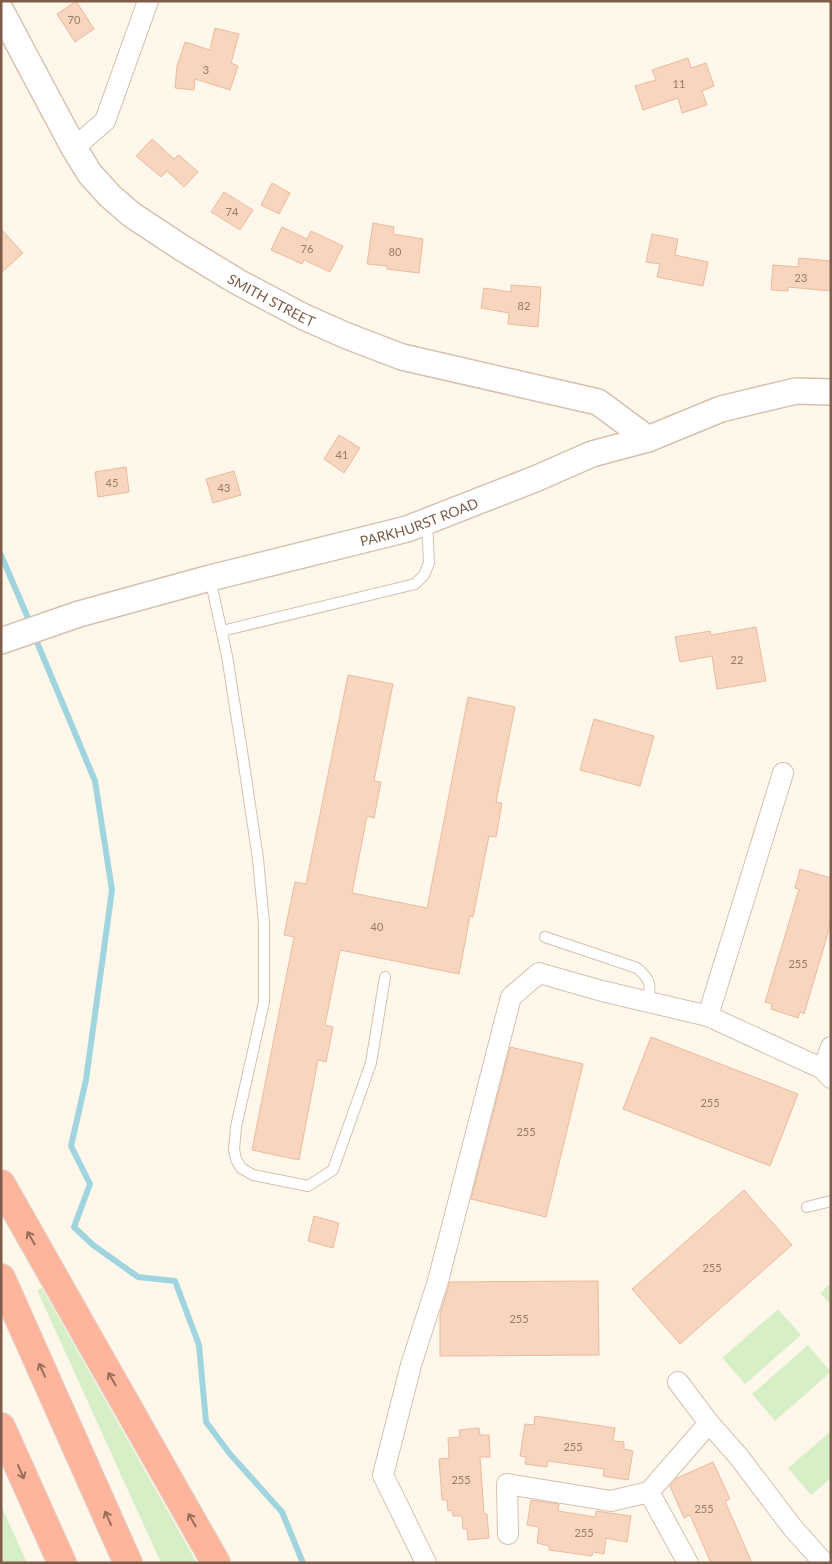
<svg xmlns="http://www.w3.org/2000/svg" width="832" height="1564" font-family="Lato,sans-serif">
  <rect width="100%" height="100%" fill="#fff7ea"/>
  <path fill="#d7efc6" d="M831,1283v22l-11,-12z
    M42,1288l155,275h-36l-124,-273z
    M778,1309l23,26 -56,49 -23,-26z
    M808,1345l23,27 -56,49 -23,-27z
    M831,1431v47l-20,17 -23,-27z
    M1,1505l26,58h-24l-2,-6z"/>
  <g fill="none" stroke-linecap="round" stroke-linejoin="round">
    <path stroke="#a0d5df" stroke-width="6" d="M1,555l30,70
      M34,635l61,146 17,109 -26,190 -15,66 19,38 -16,43 19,18 45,32 37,4 24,64 7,77 24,32 52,58 21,51"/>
  </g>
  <path fill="#f7d5bf" stroke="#ecbb9d" d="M76,1l18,28 -19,13 -18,-28z
    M215,28l24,6 -8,29 7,3 -8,24 -35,-11 -1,11 -19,-2 2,-22 8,-24 25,8z
    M688,58l3,10 15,-5 8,23 -12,5 5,14 -25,8 -4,-15 -35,12 -8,-24 21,-6 -4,-10z
    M152,139l22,20 5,-4 19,17 -14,15 -17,-16 -6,6 -25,-21z
    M272,183l18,10 -11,21 -18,-9z
    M224,192l29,18 -13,20 -29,-18z
    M373,223l21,4 -1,7 30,5 -4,34 -32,-4v-3l-20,-2z
    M282,227l25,12 4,-8 32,15 -13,26 -26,-12 -2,4 -31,-14z
    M1,229l22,24 -22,20z
    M652,234l26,5 -3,16 33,7 -5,24 -46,-9 3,-13 -14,-2z
    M799,258l32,3v30l-43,-4v4l-17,-1 2,-25 25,2z
    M511,285l30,2 -3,40 -30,-3 1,-11 -28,-5 3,-20 27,4z
    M339,435l21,13 -16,25 -20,-14z
    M126,467l3,25 -31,5 -3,-25z
    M234,471l7,24 -28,8 -7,-24z
    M756,627l10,54 -49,8 -5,-33 -32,6 -5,-25 35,-6 1,4z
    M348,675l45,9 -19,97 7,1 -7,36 -7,-2 -15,77 75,15 41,-211 47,10 -19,95 6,1 -6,34 -7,-1 -16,81 -3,-1 -11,58 -119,-24 -15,75 8,2 -7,35 -8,-2 -19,100 -47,-10 42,-213 -10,-2 11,-53 11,2z
    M594,719l60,17 -14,50 -60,-16z
    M800,869l31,9v45l-27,91 -4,-2 -2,6 -27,-9 1,-5 -7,-2 34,-113 -4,-1z
    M651,1037l147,57 -28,72 -147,-57z
    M510,1047l73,17 -37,153 -75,-18z
    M744,1190l48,55 -112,99 -48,-55z
    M314,1216l25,7 -6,25 -25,-7z
    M598,1281l1,74 -159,1v-42l10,-32z
    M535,1416l80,12 -2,13 11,1v7l9,2 -5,29 -25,-4 1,-7 -56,-8 -1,6 -22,-3 1,-7 -6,-1 5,-32 9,1z
    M479,1428l1,7h9l1,22h-10l4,57h3l2,24 -21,2 -1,-11h-4l-1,-13h-9l-1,-6 -4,1 -1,-11h-5l-3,-41 10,-1 -1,-20 12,-1 -1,-7z
    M713,1462l17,37 -5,2 27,62h-41l-21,-48 -6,3 -14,-32 7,-8z
    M531,1500l28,4 -1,7 37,6 1,-6 35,5 -4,26 -21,-4 -2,16 -11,-2 -1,4 -43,-6v-4l-12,-3 2,-16 -12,-2z"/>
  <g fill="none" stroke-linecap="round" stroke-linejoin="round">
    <g stroke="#d6c0b0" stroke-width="12">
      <path id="service" d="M210,578l17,78 16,102 15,101 6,64v79l-28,125 -2,23 2,9 5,9 12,7 55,11 25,-16 38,-107 14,-86
        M222,631l193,-47 9,-9 5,-12 -2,-41
        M545,937l92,31c14,12 14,16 11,34
        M807,1207l24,-6"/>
    </g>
    <g stroke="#d6c0b0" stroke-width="22">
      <path id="minor" d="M74,148l31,-27 43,-120
        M783,773l-75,243 115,53
        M831,1047l-8,22 8,9
        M678,1382l31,41 30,34 53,70 32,36
        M649,1492l39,71
        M508,1534l-1,-50 104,17 38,-9 60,-69
        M426,1563l-43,-88 28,-110 27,-84 73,-284 28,-24 63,18 106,25"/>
    </g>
    <g stroke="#d6c0b0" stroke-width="28">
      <g id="tertiary">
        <path id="s1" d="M1,11l73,137 16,26 20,22 22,19 50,33 56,34 66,35 43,19 55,21 196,45 50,37"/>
        <path id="s2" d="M1,641l78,-27 131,-36 197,-49 128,-50 57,-25 56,-15 73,-30 75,-18 35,1"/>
      </g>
    </g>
    <g stroke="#ddd5d0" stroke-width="30">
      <path id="motorway" d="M1,1184l215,379
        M1,1278l127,285
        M1,1427l61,136"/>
    </g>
    <use href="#service" stroke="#fff" stroke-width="10"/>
    <use href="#minor" stroke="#fff" stroke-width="20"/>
    <use href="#tertiary" stroke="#fff" stroke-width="25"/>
    <use href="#motorway" stroke="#ffb59b" stroke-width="28"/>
  </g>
  <defs><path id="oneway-shaft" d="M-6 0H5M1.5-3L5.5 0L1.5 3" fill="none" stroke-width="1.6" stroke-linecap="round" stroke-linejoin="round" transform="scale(1.25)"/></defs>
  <g stroke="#986e59">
    <use href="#oneway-shaft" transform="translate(31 1238) rotate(-120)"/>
    <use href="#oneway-shaft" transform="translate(42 1370) rotate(-114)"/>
    <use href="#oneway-shaft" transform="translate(112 1379) rotate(-120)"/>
    <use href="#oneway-shaft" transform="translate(21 1472) rotate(66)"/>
    <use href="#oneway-shaft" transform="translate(108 1518) rotate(-114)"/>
    <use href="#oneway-shaft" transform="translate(192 1520) rotate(-120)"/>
  </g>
  <g text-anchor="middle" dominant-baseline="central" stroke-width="4" stroke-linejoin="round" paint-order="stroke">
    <g font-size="11" fill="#9c7a66">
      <text x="74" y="19">70</text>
      <text x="206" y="69">3</text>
      <text x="679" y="83">11</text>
      <text x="232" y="211">74</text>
      <text x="307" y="248">76</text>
      <text x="395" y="251">80</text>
      <text x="801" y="277">23</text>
      <text x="524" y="305">82</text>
      <text x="342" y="454">41</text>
      <text x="112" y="482">45</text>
      <text x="224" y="487">43</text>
      <text x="737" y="659">22</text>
      <text x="377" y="926">40</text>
      <text x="798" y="963">255</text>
      <text x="710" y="1102">255</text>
      <text x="526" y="1131">255</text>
      <text x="712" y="1267">255</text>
      <text x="519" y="1318">255</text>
      <text x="573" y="1446">255</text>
      <text x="461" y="1479">255</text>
      <text x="704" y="1508">255</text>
      <text x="584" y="1532">255</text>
    </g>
    <g font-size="14" fill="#7e5c49" stroke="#fffaf3">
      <text stroke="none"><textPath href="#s1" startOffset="408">SMITH STREET</textPath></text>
      <text stroke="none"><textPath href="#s2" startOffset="435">PARKHURST ROAD</textPath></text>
    </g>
  </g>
  <rect width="832" height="1564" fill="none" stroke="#7e5c49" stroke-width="5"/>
</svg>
